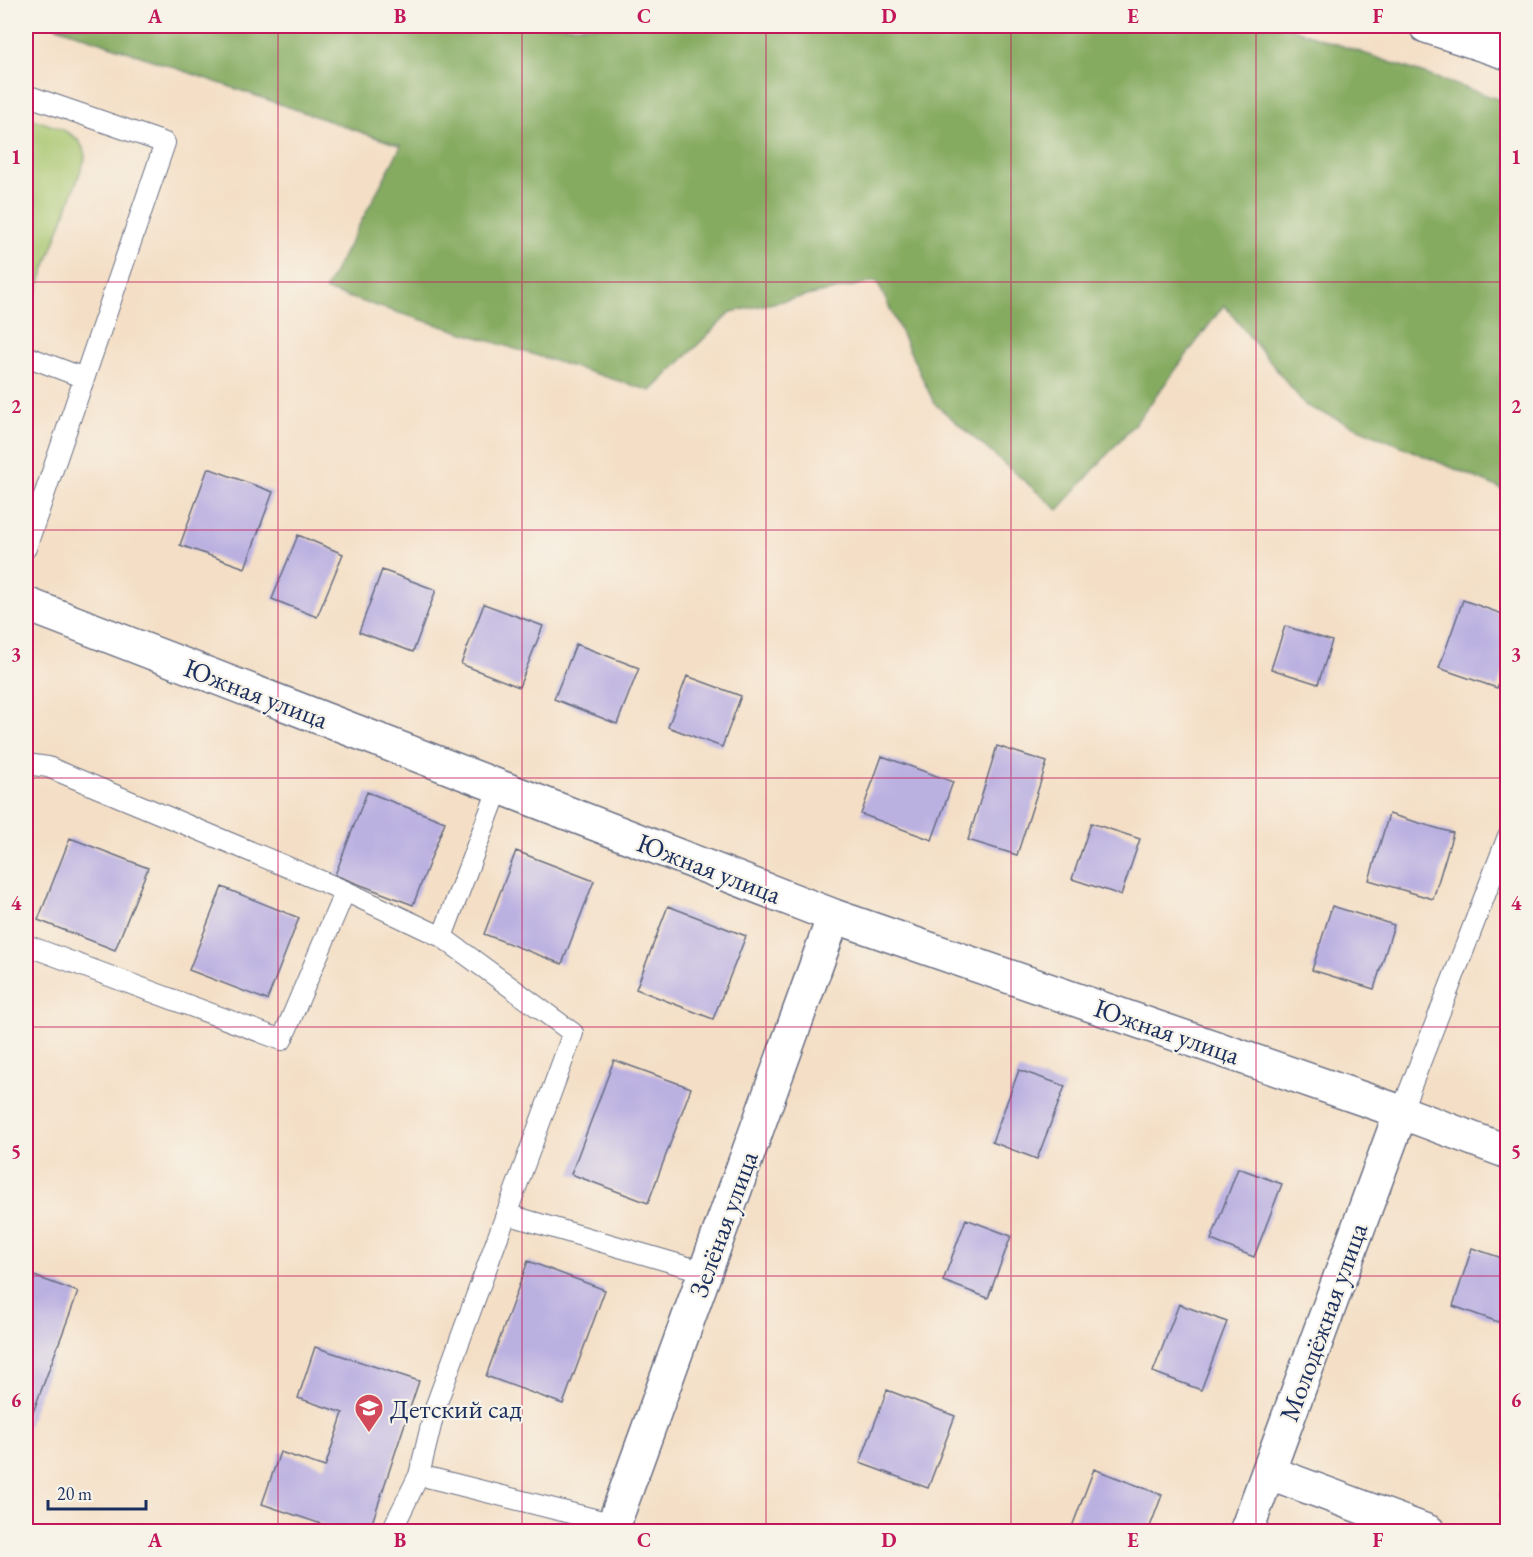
<svg xmlns="http://www.w3.org/2000/svg" width="1533" height="1557" font-family="'EB Garamond',serif">
  <rect width="100%" height="100%" fill="#f7f3e8"/>
  <filter id="ink" filterUnits="userSpaceOnUse"><feTurbulence type="fractalNoise" baseFrequency=".0167" numOctaves="2"/><feDisplacementMap in="SourceGraphic" scale="12" xChannelSelector="R" yChannelSelector="G"/><feConvolveMatrix kernelMatrix="1 2 1 2 8 2 1 2 1" color-interpolation-filters="sRGB"/></filter>
  <filter id="wash" filterUnits="userSpaceOnUse"><feTurbulence type="fractalNoise" baseFrequency=".008" numOctaves="4" result="noise"/><feDisplacementMap in="SourceGraphic" scale="24" xChannelSelector="R" yChannelSelector="G"/><feGaussianBlur stdDeviation="1.35" result="paint"/><feColorMatrix in="noise" values="0 0 0 0 0 0 0 0 0 0 0 0 0 0 0 0 0 1.4 0 .05"/><feComposite in="paint" operator="in"/></filter>
  <g filter="url(#wash)">
    <rect width="100%" height="100%" fill="#f4dfc6"/>
    <path fill="#a7c66e" stroke="#617a66" stroke-width="1.5" d="M26,117c22,8 59,13 59,42l-59,161z"/>
    <path fill="#85ab61" stroke="#506d60" stroke-width="1.5" d="M54,26h1230l223,76v389l-201,-85 -82,-101 -86,115 -80,90 -124,-107 -57,-122 -146,31 -80,79 -326,-101 76,-144z"/>
    <g id="blocks">
      <path fill="#bbb1e1" d="M208,468l65,24 -28,76 -65,-23z
        M298,535l45,19 -26,63 -45,-18z
        M382,570l54,20 -23,62 -54,-20z
        M1463,600l45,16v41l-11,31 -58,-20z
        M484,604l59,22 -24,61 -58,-23z
        M1285,626l47,15 -14,43 -47,-15z
        M576,644l63,24 -22,56 -63,-25z
        M687,676l54,20 -19,51 -54,-20z
        M997,746l50,16 -30,93 -49,-15z
        M882,756l71,26 -21,58 -71,-26z
        M367,792l78,30 -32,83 -78,-30z
        M1389,814l64,19 -20,66 -64,-19z
        M1091,823l49,16 -19,56 -49,-16z
        M70,838l78,30 -33,82 -77,-30z
        M516,851l78,30 -32,83 -78,-30z
        M222,887l77,31 -32,82 -78,-30z
        M668,906l78,30 -33,83 -77,-30z
        M1332,906l62,19 -20,64 -62,-19z
        M614,1060l77,28 -43,115 -77,-29z
        M1019,1070l46,16 -28,73 -45,-17z
        M1238,1168l44,16 -28,73 -43,-17z
        M966,1219l45,17 -23,62 -45,-17z
        M1472,1248l36,12v54l-4,10 -51,-18z
        M528,1261l77,29 -42,114 -77,-28z
        M26,1273l52,19 -52,139z
        M1179,1304l48,18 -26,68 -48,-18z
        M315,1347l104,34 -50,151h-24l-83,-28 18,-52 45,15 18,-54 -45,-15z
        M887,1390l68,26 -27,72 -68,-25z
        M1094,1469l68,26 -14,37h-78z
        M1507,1475h1v23l-8,-3z"/>
    </g>
  </g>
  <g filter="url(#ink)">
    <use href="#blocks" fill-opacity="0" stroke="#676d82" stroke-width="1.5"/>
    <g fill="none" stroke-linecap="round" stroke-linejoin="round">
      <g stroke="#676d82" stroke-width="22">
        <path id="service" d="M26,95l139,48 -139,405
          M26,356l58,22
          M26,764l22,3 297,124 97,46
          M26,945l256,95 63,-149
          M1401,1112l107,-276
          M506,1214l199,58
          M419,1475l17,-70 137,-372 -131,-96 57,-150
          M391,1532l28,-57 195,49"/>
      </g>
      <g stroke="#676d82" stroke-width="36">
        <path id="minor" d="M26,604l808,312 567,196 107,40
          M1268,1472l161,60
          M611,1532l223,-616
          M1246,1532l155,-420"/>
      </g>
      <g stroke="#676d82" stroke-width="36">
        <path id="secondary" d="M1426,26l82,27"/>
      </g>
      <use href="#service" stroke="#fff" stroke-width="20"/>
      <use href="#minor" stroke="#fff" stroke-width="33"/>
      <use href="#secondary" stroke="#fff" stroke-width="33"/>
    </g>
  </g>
  <path fill="none" stroke="#c2185b" stroke-width="1.5" stroke-opacity="0.55" d="M278,26v1506M522,26v1506M766,26v1506M1011,26v1506M1256,26v1506M26,282h1482M26,530h1482M26,778h1482M26,1027h1482M26,1276h1482"/>
  <defs>
    <g id="school-pin" transform="scale(1.5)"><path d="M0 17L-7.5 6A9.5 9.5 0 1 1 7.5 6Z" fill="#d1495b" stroke="#f7f3e8"/><path d="M0-5L7-2L0 1L-7-2ZM-4 1L0 2.5L4 1V4Q0 6-4 4Z" fill="#fff"/></g>
  </defs>
  <g fill-rule="evenodd">
    <use href="#school-pin" x="369" y="1408"/>
  </g>
  <g text-anchor="middle" dominant-baseline="central" stroke-width="4.5" stroke-linejoin="round" paint-order="stroke">
    <g font-size="27" fill="#1b2f5e" stroke="#f7f3e8">
      <text transform="translate(256 693) rotate(21)">Южная улица</text>
      <text transform="translate(709 868) rotate(21)">Южная улица</text>
      <text transform="translate(1167 1031) rotate(19)">Южная улица</text>
      <text transform="translate(723 1224) rotate(-70)">Зелёная улица</text>
      <text transform="translate(1323 1322) rotate(-70)">Молодёжная улица</text>
    </g>
    <g font-size="27" fill="#1b2f5e" stroke="#f7f3e8" text-anchor="start">
      <text x="390" y="1408">Детский сад</text>
    </g>
  </g>
  <rect width="1533" height="1557" fill="none" stroke="#f7f3e8" stroke-width="66"/>
  <path d="M48 1500v9h98v-9" fill="none" stroke="#1b2f5e" stroke-width="3"/>
  <text x="57" y="1500" font-size="18" fill="#1b2f5e" stroke="#f7f3e8" stroke-width="4.5" paint-order="stroke">20 m</text>
  <rect x="33" y="33" width="1467" height="1491" fill="none" stroke="#c2185b" stroke-width="2"/>
  <g font-size="20" text-anchor="middle" font-weight="bold" fill="#c2185b">
    <text x="155" y="23">A</text>
    <text x="400" y="23">B</text>
    <text x="644" y="23">C</text>
    <text x="889" y="23">D</text>
    <text x="1133" y="23">E</text>
    <text x="1378" y="23">F</text>
    <text x="16" y="164">1</text>
    <text x="1516" y="164">1</text>
    <text x="16" y="413">2</text>
    <text x="1516" y="413">2</text>
    <text x="16" y="661">3</text>
    <text x="1516" y="661">3</text>
    <text x="16" y="910">4</text>
    <text x="1516" y="910">4</text>
    <text x="16" y="1158">5</text>
    <text x="1516" y="1158">5</text>
    <text x="16" y="1407">6</text>
    <text x="1516" y="1407">6</text>
    <text x="155" y="1547">A</text>
    <text x="400" y="1547">B</text>
    <text x="644" y="1547">C</text>
    <text x="889" y="1547">D</text>
    <text x="1133" y="1547">E</text>
    <text x="1378" y="1547">F</text>
  </g>
</svg>
